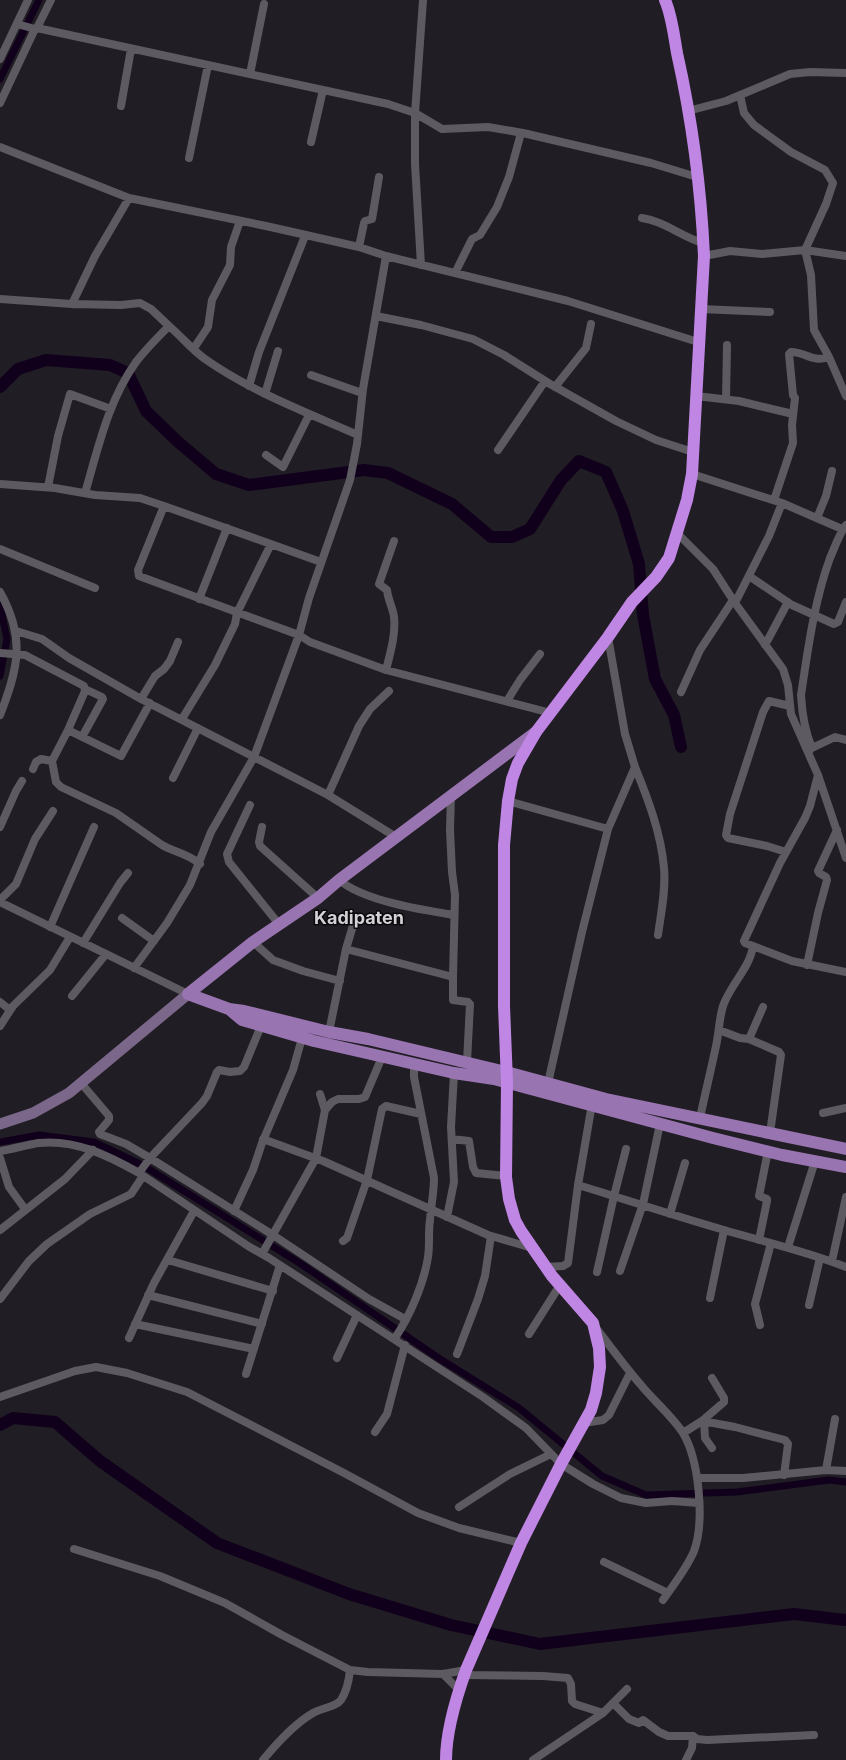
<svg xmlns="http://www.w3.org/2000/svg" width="846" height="1760" font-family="Inter,sans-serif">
  <rect width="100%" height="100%" fill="#211d24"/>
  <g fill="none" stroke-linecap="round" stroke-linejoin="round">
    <path stroke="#11001c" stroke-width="7" d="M0,79l39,-79
      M0,606l7,33 -7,37
      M0,1142l39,-7 55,7 50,24 157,98 139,95 79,49 83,68 44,19 91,-3 92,-12 17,2"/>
    <path stroke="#11001c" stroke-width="12" d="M0,387l18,-18 28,-9 64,5 18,8 18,38 31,30 39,33 33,11 115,-15 24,3 64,31 39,33h21l18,-8 31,-49 18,-19 27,11 17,39 16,53 4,51 12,64 19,36 7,32
      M0,1425l13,-7 42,4 45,39 117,82 132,51 102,31 89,19 254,-30 52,6"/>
    <path stroke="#5e5a62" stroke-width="8" d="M17,24l18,5
      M37,28l14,-28
      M0,59l28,-59
      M250,74l14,-70
      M740,95l4,18 10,12 37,27 34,18 8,13 -7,21 -21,46 6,25 3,55 15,27 17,39
      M0,103l34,-72 3,-3 351,76 27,9 27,16 46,-2 35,6 128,30 46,14
      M121,106l10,-57
      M688,111l38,-10 64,-27 20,-2 36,1
      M311,142l12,-52
      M0,147l129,51 137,28 93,21 27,9
      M189,158l19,-93
      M642,218c22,3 40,19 61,25
      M359,247l5,-24 1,-2 7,-2 7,-42
      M704,256l26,-5 32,3 43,-4 41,6
      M421,265l-6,-101v-51l8,-113
      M455,273l17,-34 8,-4 17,-28 12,-30 12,-44
      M0,299l72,5 49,1 19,-2 11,6 18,17
      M72,304l23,-48 34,-58
      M701,309l69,3
      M376,316l45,9 52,14 31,16 46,29 66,37 40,19 37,12
      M194,348l14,-21 4,-27 18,-35 1,-18 9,-26
      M311,375l51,18
      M249,386l10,-34 46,-116
      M555,387l31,-39 5,-24
      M265,394l13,-43
      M696,396l43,5 54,13
      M726,399l1,-54
      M498,450l47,-69
      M266,455l17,12 26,-52
      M692,474l90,29 60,26
      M0,484l55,4 40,7 45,3 24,8 -26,64 1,6 160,59 11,7 76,28 165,43
      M48,487l10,-51 12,-42 41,15
      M85,493c13,-44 23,-92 51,-131 10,-13 21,-24 33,-36 12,10 23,24 36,33 47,33 101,53 153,76
      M774,500l19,-57 -1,-18 3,-27 -2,-3 -4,-41 2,-2c15,0 21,11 38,5
      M164,506l157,56
      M817,518l9,-22 6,-25
      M676,532l37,37 22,34 48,66 5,16 3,29 27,61 28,83
      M0,549l95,39
      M749,576l43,29 42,19 4,-2 8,-20
      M0,592c26,46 18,77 0,123
      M199,599l28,-71
      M735,603l34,-67 13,-33
      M16,631l26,8 27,19 72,41 187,96 68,42
      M765,645l23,-43
      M0,653l25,2 59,31 1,5 -17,39
      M386,670c4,-16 10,-36 8,-53 -1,-9 -6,-17 -7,-27l-8,-6 15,-43
      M681,692l19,-42 33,-50
      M141,699l14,-23 9,-7 6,-8 8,-19
      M507,701l13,-21 20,-26
      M182,719l33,-54 20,-41 2,-11 34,-69
      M82,737l21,-38 -1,-2 -17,-8
      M812,748l23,-11 11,3
      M808,752l4,-4c-7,-16 -10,-35 -11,-53 7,-46 13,-93 29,-137 5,-11 9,-24 16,-33
      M52,761l16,-31 53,26 29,-53
      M635,767c13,32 26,66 29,101 2,22 -3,45 -6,67
      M33,769l3,-7 5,-3 11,2 4,21 5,5 55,26 46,32c14,8 25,8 38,19
      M173,778l25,-50
      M328,795l31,-69 11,-17 19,-18
      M508,801l100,28
      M250,805l-23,49 2,8 49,61
      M0,827l16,-36 6,-10
      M262,827l-3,15 1,4 58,52
      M786,852l-19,-6 -39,-8 -2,-3 4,-21 33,-102 6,-11 21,5
      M339,880c25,21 83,30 115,35
      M0,900l16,-16 19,-45 18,-28
      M0,902l188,92
      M122,918l32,23
      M50,927l44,-100
      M253,942l20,18 30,11 37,10
      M83,943l37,-60 8,-10
      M753,946l39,15 54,11
      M346,949l8,-27
      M807,965l11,-52 9,-33 -1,-3 -7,-4 -1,-2 19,-41
      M134,968l33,-45 23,-38 21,-53 43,-75 45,-122 10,-37 41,-118 7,-36 6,-55 23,-133 182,45 130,41
      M453,977v23l15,2 2,2 -3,58
      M72,996l34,-42
      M0,1002l10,8
      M763,1007l-14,32 30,13 2,3 -11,78
      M0,1026l13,-20 37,-36 20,-33
      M719,1030l21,8 9,1
      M329,1032l17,-83 107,28 2,-82 -3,-23 -2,-42 1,-36
      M81,1083l28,33v4l-10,12 1,2 26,10 24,14 123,77 96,64 36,20
      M548,1083l34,-151 26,-103 27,-62 -10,-33 -17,-97
      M320,1094l5,16
      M823,1113l23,-5
      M700,1118c5,-24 11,-48 16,-72 3,-13 3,-27 7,-40 7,-21 27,-38 30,-60l-8,-3 -1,-2 36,-78 25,-45 5,-12 8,-31
      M263,1139l60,22 165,74 44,13
      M452,1139l17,2 4,26 3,6 30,3
      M0,1151c13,-2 26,-6 39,-8 36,-4 70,13 100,30l109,73 21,12 214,139 43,31 35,36 32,20 28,14 25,5 26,-2 27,2
      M0,1158l9,29 16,22
      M139,1173l11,-15 52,-55 5,-7 10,-24 2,-2 11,2 10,-1 4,-4 17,-41
      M578,1185c49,15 97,31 146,45 41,12 82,21 122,37
      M234,1211l19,-41 9,-27 31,-73 9,-32
      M670,1214l15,-51
      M447,1217l7,-35 -3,-55 3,-54
      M0,1230l65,-51 28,-29
      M759,1240l8,-39v-2l-8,-3 9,-45
      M343,1241l4,-3 20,-58 15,-71 4,-3 35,8
      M788,1247l27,-86
      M262,1254l54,-96 9,-48 7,-8 6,-3h21l6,-2 17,-40
      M168,1260l105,31
      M832,1261l14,-64
      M546,1267l17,-1 5,-3 10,-78 14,-81
      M620,1271l23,-67 17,-80
      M597,1272l17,-76 12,-47
      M148,1295l114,29
      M710,1298l14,-68
      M0,1299l29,-38 18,-17 43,-30 41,-20 12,-18
      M809,1305l11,-47
      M135,1324l119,25
      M760,1325l-5,-21 16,-61
      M596,1328c15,19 29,39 45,57 12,15 32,32 42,48 16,27 22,88 11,118 -7,17 -20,33 -31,49
      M529,1334l31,-49
      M129,1338l25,-55 40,-72
      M395,1338c15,-22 29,-55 33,-81 2,-12 0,-25 2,-37 1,-14 4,-28 4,-42l-20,-101v-13
      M457,1354l21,-55 7,-23 6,-40
      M337,1358l20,-43
      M246,1374l34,-109
      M0,1397l75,-26 21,-4 31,6 60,19 157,81 74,40 41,15 62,15
      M702,1421l22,-19v-4l-12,-20
      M704,1421l1,17 7,10
      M584,1423l19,-3 6,-5 21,-42
      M375,1432l12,-18 18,-69
      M683,1433l19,-12 33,6 50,13 3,4 -4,31
      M826,1470l9,-51
      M698,1478h45l83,-8 20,1
      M459,1507l51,-33 41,-20
      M74,1549l86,27 65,27 57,32 68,35 18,2 75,2 23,-4
      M604,1562l64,31
      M443,1674l16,16
      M464,1675l79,1 25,2 3,6 1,17 3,3 28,9
      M614,1704l15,15 10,4 4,-3 16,12 9,4h25l-1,12 -6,12
      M693,1736l4,3 10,1 107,-5
      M263,1760c14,-17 31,-36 50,-47 8,-5 23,-6 28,-13 6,-9 8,-20 9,-30
      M533,1760l70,-47 24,-24"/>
    <path stroke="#7b6789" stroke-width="11" d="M0,1124l33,-11 36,-20 119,-99"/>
    <path stroke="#9874b0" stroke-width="12" d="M188,994l41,15 15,2 85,21 39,7 138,33 100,27 240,50
      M188,994l65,-52 65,-44 21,-18 197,-148
      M229,1009l13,11 72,21 140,32 40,6 219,59 69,17 64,12"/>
    <path stroke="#bf86e4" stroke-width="12" d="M446,1760c0,-30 10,-62 20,-90l55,-127 40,-79 30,-54 5,-17 4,-26 -1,-19 -6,-25 -41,-47 -31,-45 -6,-11 -6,-21 -3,-22 1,-95 -3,-76v-161l4,-44 4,-22 6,-16 18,-31 72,-95 24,-35 24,-25 13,-19 18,-58 5,-26 12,-218c-3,-68 -12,-136 -27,-203 -3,-17 -5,-37 -12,-53"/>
  </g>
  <g text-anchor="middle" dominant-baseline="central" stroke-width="3" stroke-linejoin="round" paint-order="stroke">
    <g font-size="18" font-weight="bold" fill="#d3d1d5" stroke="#0a080b">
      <text x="359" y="917">Kadipaten</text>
    </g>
  </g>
</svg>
